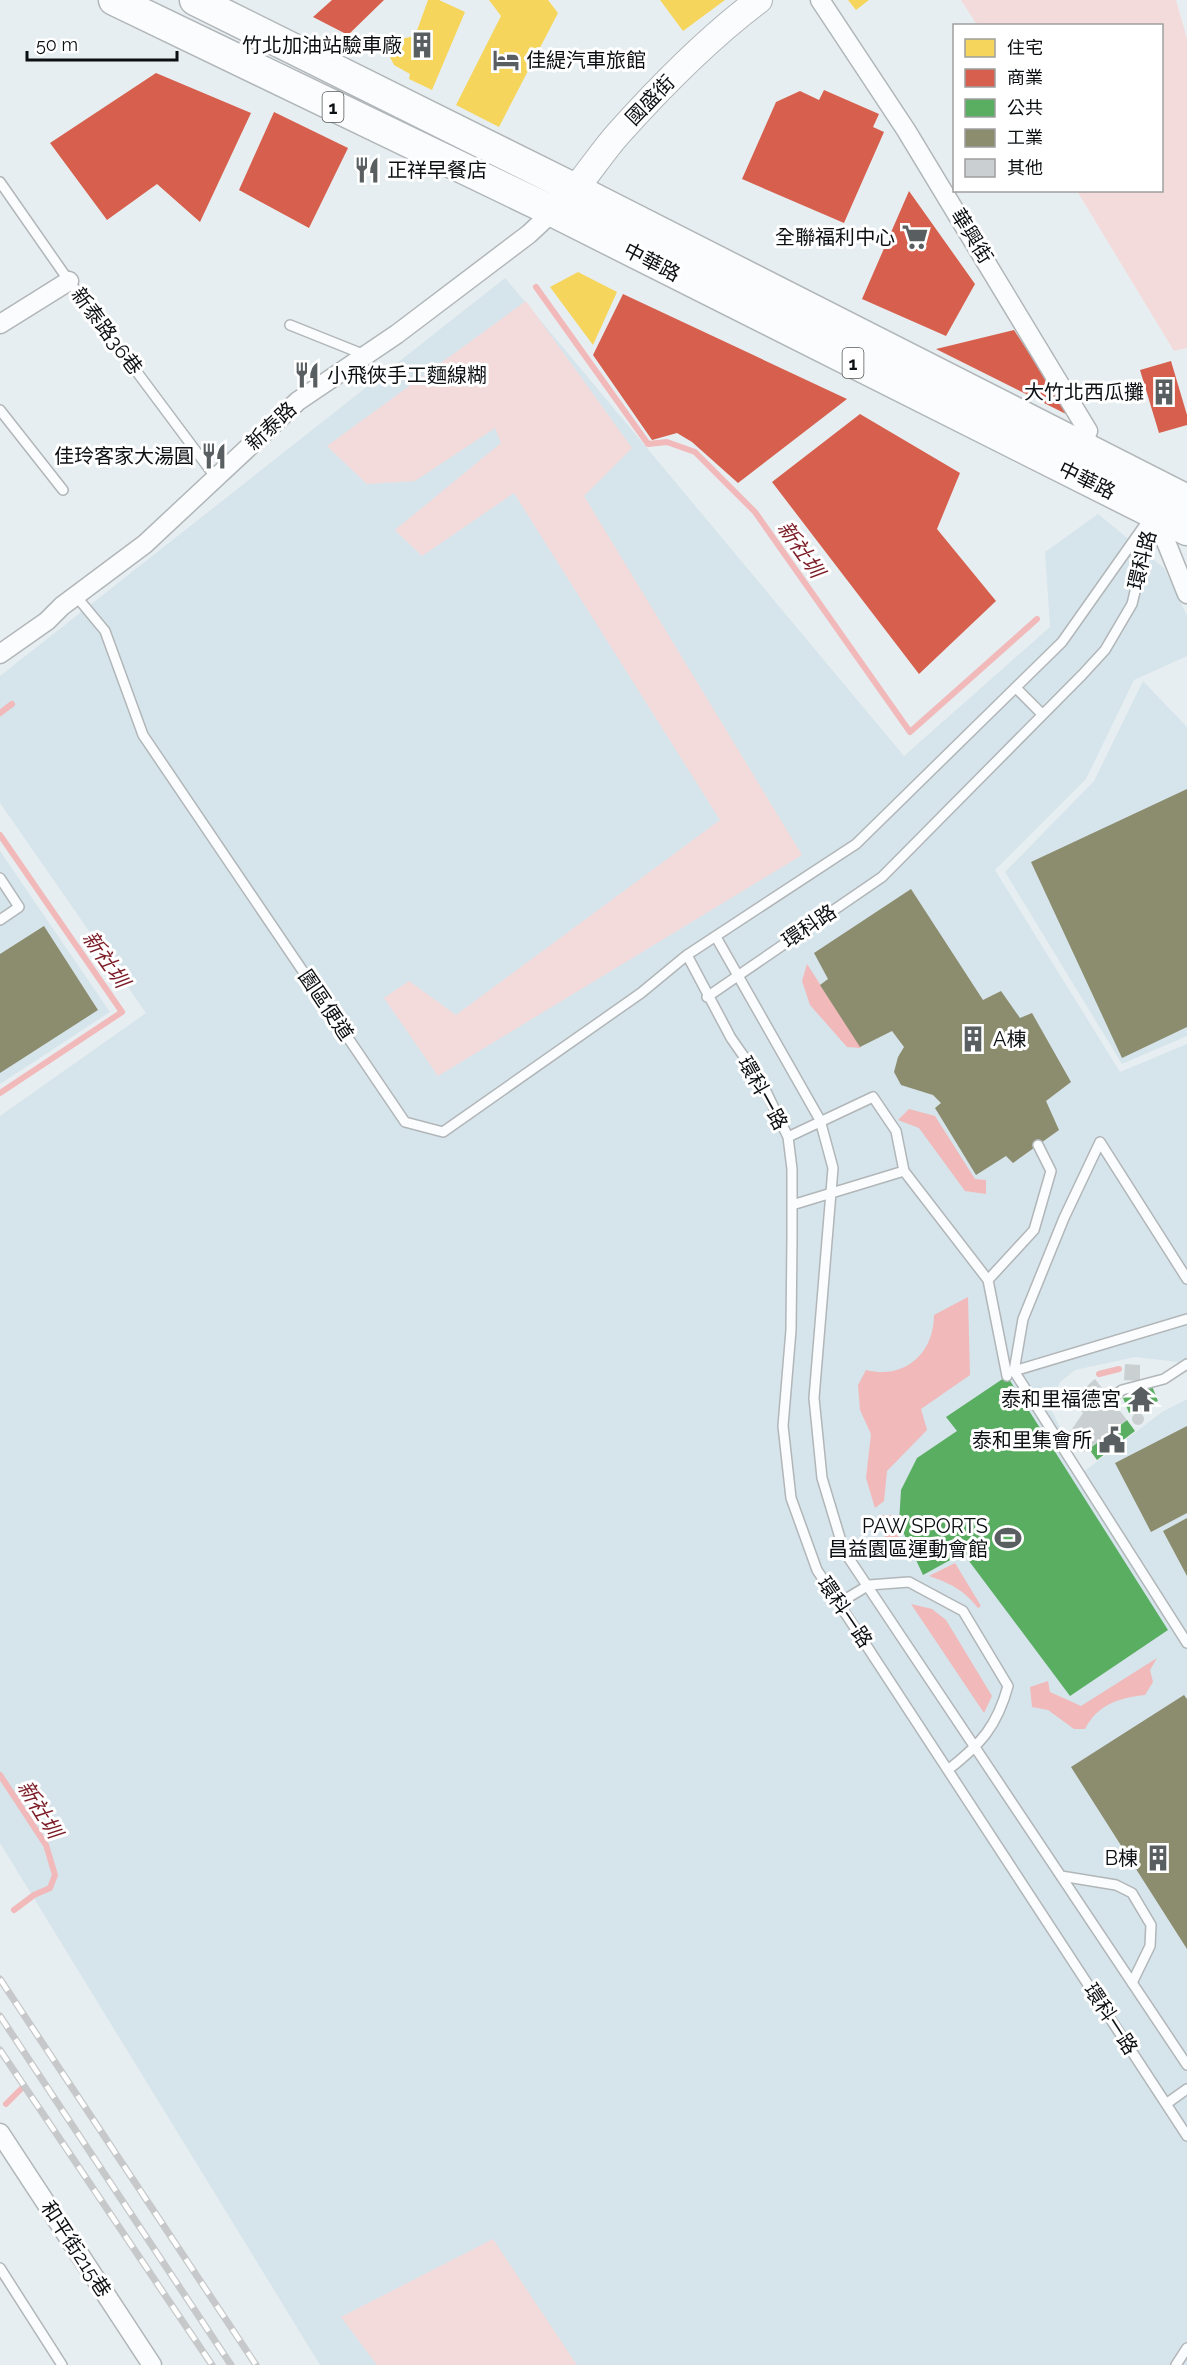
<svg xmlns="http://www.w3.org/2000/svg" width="1187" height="2365" font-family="Raleway,'Noto Sans TC',sans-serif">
  <rect width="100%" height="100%" fill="#e7eef1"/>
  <path fill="#d6e4eb" d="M505,278l399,478 146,-129 -5,-75 53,-38 66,54 23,48v40l-53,24 -48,99 -91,91 125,202 67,-28v319l-52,-6 -60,13 -15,12 -10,25 32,66 80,-61 25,-13v966h-867l-320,-522v-727l146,-103 -146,-210v-127z
    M1143,681l44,46v309l-65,28 -117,-192 89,-91z
    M0,851l110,161 -110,72z"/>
  <path fill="#f4dbdb" d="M961,0h215l11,39v309l-13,3 -97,-160 85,-1v-164l-185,-1z
    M526,301l106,147 -48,48 218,359 -364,221 -54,-78 25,-17 47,34 264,-195 -206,-327 -92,63 -27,-26 106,-87 -6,-15 -80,53 -48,3 -40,-38z
    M493,2239l84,126h-200l-36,-48z"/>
  <path fill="#f1b9b9" d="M807,964l54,84 -14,-1 -37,-42 -8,-24z
    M909,1109l26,7 40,63 11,1v14l-21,-3 -46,-63 -21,-8z
    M968,1297l2,78 -49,34 6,21 -40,41 -3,30 -9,7 -9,-30 5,-44 -11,-24 -2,-25 8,-15c39,10 68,-17 68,-55z
    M878,1515h15l10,38 -7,2 -11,-18z
    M955,1563l26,43 -3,2c-14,-18 -28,-25 -49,-32z
    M911,1604l21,5 14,11 46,76 -8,17z
    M1157,1658l-7,12 3,12 -8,13c-26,3 -47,9 -60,34h-11l-26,-19 -16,-3 -2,-20 18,-6 2,11 31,14z"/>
  <path fill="#f6d55c" d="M428,0h11l26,12 -33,78 -23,-11 1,-5 -16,-9 -4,-8 6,-17 19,-4z
    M489,0h59l10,13 -59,114 -43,-22 45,-89z
    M660,0h65l-42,31z
    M848,0h21l-13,10z
    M578,272l39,20 -24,53 -43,-58z"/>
  <path fill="#d6604d" d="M332,0h52l-36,35 -35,-18z
    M156,73l95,40 -51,109 -43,-38 -50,36 -57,-77z
    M824,90l55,24 -6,13 11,5 -40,91 -102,-44 34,-77 24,-11 19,9z
    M274,112l74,36 -39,80 -70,-38z
    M909,191l66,93 -29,52 -84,-37z
    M623,294l224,105 -109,84 -46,-41 -15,-9 -25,7 -59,-85z
    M1014,330l56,86 -134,-67z
    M1171,361l16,54v10l-28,8 -19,-63z
    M860,414l100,59 -23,56 59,72 -77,73 -147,-192z"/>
  <path fill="#5aae61" d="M1007,1376l161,254 -98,66 -107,-143 -40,22 -24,-52 2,-33 16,-32 40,-27 -11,-14z
    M1152,1386l6,15 -29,12 -6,-15z
    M1127,1420l8,11 -38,29 -8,-11z"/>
  <path fill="#8c8c6e" d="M1187,789v238l-65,31 -91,-196z
    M911,889l72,111 18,-9 19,27 12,-5 39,69 -25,19 13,29 -46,33 -7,-7 -30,19 -41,-67 6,-5 -8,-8 -32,-10 -7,-13 4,-15 6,-10 -12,-16 -32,16 -40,-62 8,-6 -14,-26z
    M44,926l54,84 -98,63v-119z
    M1187,1426v87l-36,19 -36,-69z
    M1187,1518v58l-24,-45z
    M1184,1695l3,4v250l-116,-182z"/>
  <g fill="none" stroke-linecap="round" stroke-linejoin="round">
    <path stroke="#f1b9b9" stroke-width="6" d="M536,287l112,157 19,-2 28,10 60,60 155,220 127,-113
      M0,713l12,-9
      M0,835l122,177 -122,81
      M1099,1374l20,-5
      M0,1775l46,70 9,30 -5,13 -16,7 -20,15
      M6,2104l16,-16"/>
  </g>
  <path fill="#cad0d2" d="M1125,1364l15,1v16l-16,-1z
    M1095,1379l32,41 -43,32 -14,-20 13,-19 -11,-14z
    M1132 1419a6 6 0 1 1 12 0a6 6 0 1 1-12 0Z"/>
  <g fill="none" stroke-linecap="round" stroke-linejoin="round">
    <g stroke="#b1b6b8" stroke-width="12">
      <path id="lane" d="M0,182l69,99 147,197
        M290,325l75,30
        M0,410l63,80
        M76,596l29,35 38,104 262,387 38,10 198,-139 46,-38 169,-111 206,-202 89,-126
        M1016,688l26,26
        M0,878l19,29 -19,13
        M716,937l104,183 13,48 -19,230 8,80 22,73 343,514
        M687,955l44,83 30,43 27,56 4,32v69l-1,92 -8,96 8,72 26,72 370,566
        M707,997l175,-120 200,-202 23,-25 27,-46 21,-87
        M788,1137l85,-40 23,34 8,40 -112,34
        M904,1171l84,109 19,96
        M1187,1279l-87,-137 -36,76 -41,101 -9,52 173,272
        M988,1280l46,-50 17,-59 -13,-26
        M1014,1371l173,-52
        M1111,1399l11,-9 42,-11 23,-15
        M839,1603l30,-18 40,-3 54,29 45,75c-11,40 -27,58 -59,83
        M1061,1876l55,9 16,8 19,32 -1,21 -18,37
        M1166,2104l21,-15
        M0,2268l62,97
        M1176,2365l11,-17"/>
    </g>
    <g stroke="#b1b6b8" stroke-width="21">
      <path id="street" d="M820,0l86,130 182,301 -7,17
        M0,324l69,-43
        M1154,512l33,82
        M0,654l47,-33 15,-15 83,-62 153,-143 99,-67 132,-100 31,-29
        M0,2133l152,232"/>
    </g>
    <g stroke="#b1b6b8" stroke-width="28">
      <path id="secondary" d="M575,189c15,-18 28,-38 43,-55 43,-48 89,-95 141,-134"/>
    </g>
    <g stroke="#b1b6b8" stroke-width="33">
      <path id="primary" d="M114,0l440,212 633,318
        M195,0l380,189 612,311"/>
    </g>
    <use href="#lane" stroke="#fbfcfd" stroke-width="9"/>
    <use href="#street" stroke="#fbfcfd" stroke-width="18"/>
    <use href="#secondary" stroke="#fbfcfd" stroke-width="26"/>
    <use href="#primary" stroke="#fbfcfd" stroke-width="30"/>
    <g stroke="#c6c8c9" stroke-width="7">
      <path id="rail" d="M0,1979l256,386
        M0,2016l231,349
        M0,2050l212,315"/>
    </g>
    <use href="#rail" stroke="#fff" stroke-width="4.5" stroke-dasharray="14" stroke-linecap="butt"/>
  </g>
  <defs>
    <g id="building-bare" transform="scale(2.07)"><path d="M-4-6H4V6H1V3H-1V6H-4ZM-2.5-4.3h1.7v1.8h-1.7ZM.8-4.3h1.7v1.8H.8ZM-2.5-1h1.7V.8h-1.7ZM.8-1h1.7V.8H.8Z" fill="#595e60" stroke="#fff" stroke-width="2.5" paint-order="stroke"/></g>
    <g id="hotel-bare" transform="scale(2.07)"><path d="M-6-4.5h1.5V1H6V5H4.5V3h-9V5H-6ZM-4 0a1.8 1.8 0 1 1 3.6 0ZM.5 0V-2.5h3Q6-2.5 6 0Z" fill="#595e60" stroke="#fff" stroke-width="2.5" paint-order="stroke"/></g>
    <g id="restaurant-bare" transform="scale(2.07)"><path d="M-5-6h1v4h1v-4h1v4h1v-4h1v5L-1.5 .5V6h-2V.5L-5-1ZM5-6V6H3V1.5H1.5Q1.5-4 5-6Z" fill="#595e60" stroke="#fff" stroke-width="2.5" paint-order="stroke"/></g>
    <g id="supermarket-bare" transform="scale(2.07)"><path d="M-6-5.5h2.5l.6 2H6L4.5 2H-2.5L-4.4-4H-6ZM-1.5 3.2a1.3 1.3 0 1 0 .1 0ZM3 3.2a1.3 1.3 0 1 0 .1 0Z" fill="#595e60" stroke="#fff" stroke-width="2.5" paint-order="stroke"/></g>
    <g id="temple-bare" transform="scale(2.07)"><path d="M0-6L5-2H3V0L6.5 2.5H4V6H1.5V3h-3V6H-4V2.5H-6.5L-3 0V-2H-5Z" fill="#595e60" stroke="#fff" stroke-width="2.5" paint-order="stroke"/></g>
    <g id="civic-bare" transform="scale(2.07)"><path d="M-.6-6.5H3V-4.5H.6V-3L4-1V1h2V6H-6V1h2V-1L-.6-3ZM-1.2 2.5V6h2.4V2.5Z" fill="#595e60" stroke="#fff" stroke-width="2.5" paint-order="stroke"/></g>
    <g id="stadium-bare" transform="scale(2.07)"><path d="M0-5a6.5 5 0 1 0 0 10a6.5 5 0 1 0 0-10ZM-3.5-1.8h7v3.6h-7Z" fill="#595e60" stroke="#fff" stroke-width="2.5" paint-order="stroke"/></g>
  </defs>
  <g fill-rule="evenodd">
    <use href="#building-bare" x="422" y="45"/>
    <use href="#hotel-bare" x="506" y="60"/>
    <use href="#restaurant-bare" x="367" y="170"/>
    <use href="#supermarket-bare" x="915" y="237"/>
    <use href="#restaurant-bare" x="307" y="375"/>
    <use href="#building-bare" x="1164" y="392"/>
    <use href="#restaurant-bare" x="214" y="456"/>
    <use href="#building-bare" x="973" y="1039"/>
    <use href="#temple-bare" x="1141" y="1399"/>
    <use href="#civic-bare" x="1112" y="1440"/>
    <use href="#stadium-bare" x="1008" y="1538"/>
    <use href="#building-bare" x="1158" y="1858"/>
  </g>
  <g text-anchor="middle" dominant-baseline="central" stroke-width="6" stroke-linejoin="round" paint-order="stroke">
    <g fill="#fff" stroke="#555859" stroke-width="1.5">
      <rect x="322.5" y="92" width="21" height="30" rx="4.5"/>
      <rect x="842.5" y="348" width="21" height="30" rx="4.5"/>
    </g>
    <g font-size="18" font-weight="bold" fill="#0c1012">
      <text x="333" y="107">1</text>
      <text x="853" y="363">1</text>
    </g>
    <g font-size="20" fill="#0c1012" stroke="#fff" text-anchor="end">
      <text x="402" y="45">竹北加油站驗車廠</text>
      <text x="526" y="60" text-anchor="start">佳緹汽車旅館</text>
      <text x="387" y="170" text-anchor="start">正祥早餐店</text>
      <text x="895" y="237">全聯福利中心</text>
      <text x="327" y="375" text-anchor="start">小飛俠手工麵線糊</text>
      <text x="1144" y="392">大竹北西瓜攤</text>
      <text x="194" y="456">佳玲客家大湯圓</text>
      <text x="993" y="1039" text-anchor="start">A棟</text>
      <text x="1121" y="1399">泰和里福德宮</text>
      <text x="1092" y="1440">泰和里集會所</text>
      <text x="988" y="1526">PAW SPORTS<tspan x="988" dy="23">昌益園區運動會館</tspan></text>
      <text x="1138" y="1858">B棟</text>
    </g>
    <g font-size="20" fill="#0c1012" stroke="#fff">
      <text transform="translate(650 100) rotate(-46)">國盛街</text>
      <text transform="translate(972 236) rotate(58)">華興街</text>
      <text transform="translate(652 262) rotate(27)">中華路</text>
      <text transform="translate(107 331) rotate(53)">新泰路36巷</text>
      <text transform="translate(271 426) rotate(-43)">新泰路</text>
      <text transform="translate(1087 480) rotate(26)">中華路</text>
      <text transform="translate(1142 560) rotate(-76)">環科路</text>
      <text transform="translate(809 926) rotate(-34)">環科路</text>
      <text transform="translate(326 1005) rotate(56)">園區便道</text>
      <text transform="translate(763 1093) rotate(61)">環科一路</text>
      <text transform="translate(845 1612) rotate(56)">環科一路</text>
      <text transform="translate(1111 2019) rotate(57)">環科一路</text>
      <text transform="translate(76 2249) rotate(57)">和平街215巷</text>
    </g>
    <g font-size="21" font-style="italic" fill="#7c1c26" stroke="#fff">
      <text transform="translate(801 549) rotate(55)">新社圳</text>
      <text transform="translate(106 959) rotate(55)">新社圳</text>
      <text transform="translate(40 1809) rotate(58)">新社圳</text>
    </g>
  </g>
  <rect x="953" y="24" width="210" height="168" fill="#ffffff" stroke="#9e9fa0" stroke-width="1.5"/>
  <rect x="965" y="39" width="30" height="18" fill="#f6d55c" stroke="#9e9fa0" stroke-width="1.5"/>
  <text x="1007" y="54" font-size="18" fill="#0c1012">住宅</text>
  <rect x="965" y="69" width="30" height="18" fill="#d6604d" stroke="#9e9fa0" stroke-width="1.5"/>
  <text x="1007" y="84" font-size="18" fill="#0c1012">商業</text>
  <rect x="965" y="99" width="30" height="18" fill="#5aae61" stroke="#9e9fa0" stroke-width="1.5"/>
  <text x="1007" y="114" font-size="18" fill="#0c1012">公共</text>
  <rect x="965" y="129" width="30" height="18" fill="#8c8c6e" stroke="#9e9fa0" stroke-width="1.5"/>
  <text x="1007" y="144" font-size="18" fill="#0c1012">工業</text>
  <rect x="965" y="159" width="30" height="18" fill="#cad0d2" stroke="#9e9fa0" stroke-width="1.5"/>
  <text x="1007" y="174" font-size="18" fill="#0c1012">其他</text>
  <path d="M27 51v9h150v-9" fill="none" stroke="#0c1012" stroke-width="3"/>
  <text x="36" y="51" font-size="18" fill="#0c1012" stroke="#ffffff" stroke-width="4.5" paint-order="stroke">50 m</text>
</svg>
